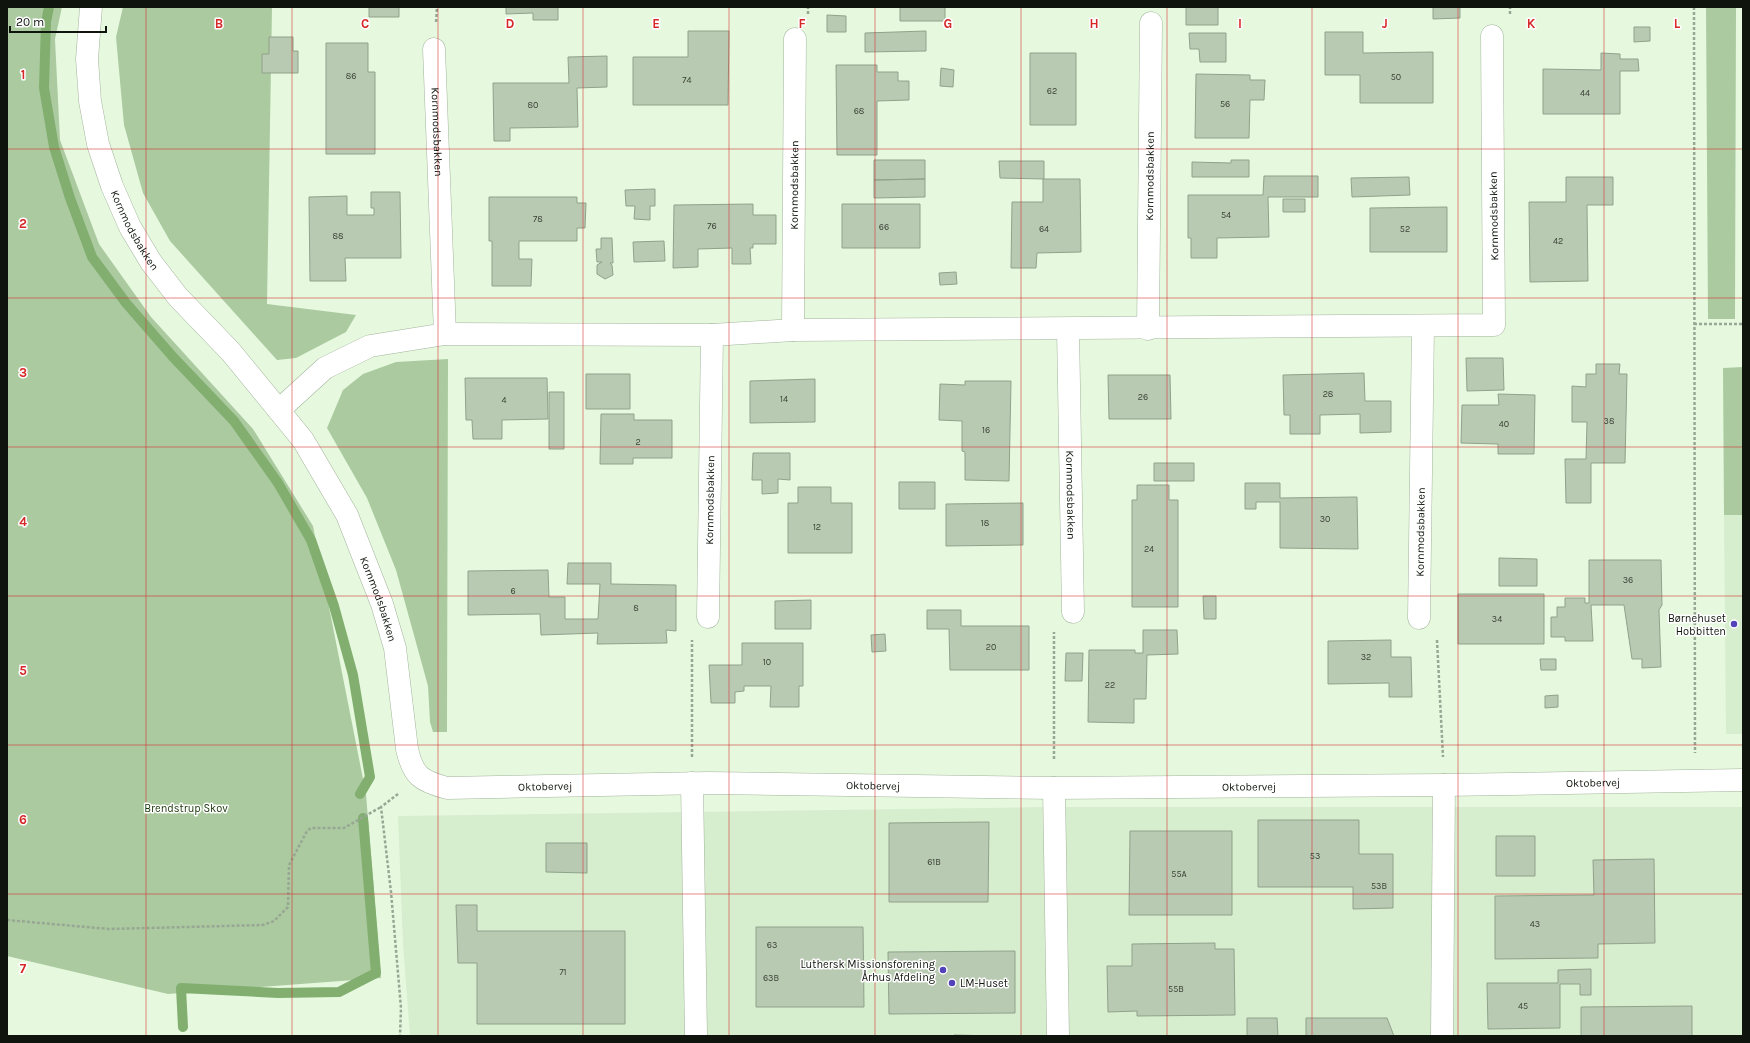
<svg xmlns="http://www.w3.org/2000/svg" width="1750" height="1043" font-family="Karla,sans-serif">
  <rect width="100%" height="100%" fill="#e6f9df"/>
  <path fill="#d6edce" d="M1724,515h19v219h-17z
    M1049,807h694v229h-1333l-7,-92 -5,-128z"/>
  <path fill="#abcaa0" d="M7,7h55l-7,32 5,101 39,104 52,73 102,112 60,97 53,268 15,184 -213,16 -161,-38z
    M123,7h149l-5,297 89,11 -10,17 -50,26 -19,2 -107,-119 -27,-48 -19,-68 -8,-88z
    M1706,7h30l-1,312h-27z
    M448,359l-1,373h-14l-3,-10 -2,-36 -32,-116 -29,-72 -40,-70 16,-38 20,-16 33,-12z
    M1743,367v148h-19l-1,-147z"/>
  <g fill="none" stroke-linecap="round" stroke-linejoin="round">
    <path stroke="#82af70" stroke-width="10" d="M49,7l-3,15 -2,66 10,59 16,51 22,59 34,46 47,54 61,64 44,62 33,57 23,66 19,69 17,102 -10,17
      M183,1027l-2,-39 97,5 61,-1 37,-19 -13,-155"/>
  </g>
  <path fill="#b9cab2" stroke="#91a28b" d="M369,7h30v10h-30z
    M506,7h52v13h-25v-7l-27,1z
    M900,7h45v14h-45z
    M1186,7h32v18h-32z
    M1433,7h27v11l-27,1z
    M827,15l19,1v16h-19z
    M1634,27h16v14l-16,1z
    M688,31h41l-1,74h-95v-48h55z
    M926,31v20l-61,1v-19z
    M1325,32h38v21l70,-1v51h-73v-28h-35z
    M1189,33h37v29h-26l-1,-13h-9z
    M269,37h24v14h5v22h-36v-19h7z
    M326,43h42v29h7v82h-49z
    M1030,53h46v72h-46z
    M1601,53l19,1v5h18l1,12h-19v43h-77v-45l58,1z
    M607,56v31l-30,1 1,39 -68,1v13h-16l-1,-58h76l-1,-26z
    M836,65h41v7h21v9h11v19l-32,1v54h-40z
    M941,68l13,2 -1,17 -13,-1z
    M1196,74l54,1v5h15l-1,20h-14l-1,38h-54z
    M874,160h51v19l-51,1z
    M1231,160h18v17h-57v-15l39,1z
    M999,161h45v18l-44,-1z
    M1264,176h54v21h-50l1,40 -52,1v20h-26v-20h-3v-43h75z
    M1409,177l1,18 -58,2 -1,-19z
    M1566,177h47v28h-26l1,76 -58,1 -1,-80h37z
    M925,179v18l-51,1v-18z
    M1043,179h37l1,73 -44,1 -1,15h-25l1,-66h31z
    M655,189v17h-5v14l-16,-1 1,-13h-9l-1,-16z
    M371,192h29l1,66h-56l1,23h-36l-1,-84 38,-1v19h27v-7h-3z
    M489,197h88v6h9l-1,25h-8v13h-58v18h13l-1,27h-39v-45h-3z
    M1283,199h22v13h-22z
    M753,204v11h23v29h-23v4h-3l1,16h-19v-16l-34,1v18l-25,1 1,-63z
    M842,204h78v44h-78z
    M1447,207v45h-77v-44z
    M601,238h11l1,25h-3l2,2 1,10 -8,4 -8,-5v-9l5,-3h-5l-1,-13h5z
    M664,241l1,20 -31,1 -1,-20z
    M956,272l1,12 -17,1 -1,-12z
    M1466,358h37l1,32 -37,1z
    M1596,364h24l-1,10h8l-2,89h-34v40h-25l-1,-44h21l1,-37h-15v-36l14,1v-13h10z
    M1364,373l1,28h26v31l-31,1v-19l-40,1v19h-30v-19h-6l-1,-40z
    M586,374h44v35h-44z
    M1108,375h62l1,44h-62z
    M465,378h82l1,41 -46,1v19h-29l-1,-19h-6z
    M815,379v43l-65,1v-42z
    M965,381h46l-2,100 -44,-1v-28l-3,-1v-30l-23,-1 1,-36 25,1z
    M549,392h15v57h-15z
    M1498,394l37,1 -1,59h-36v-10l-37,-1 1,-38h37z
    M601,414h33v6h38v38h-39v6h-33z
    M753,453h37v27l-12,-1v14l-16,1v-14h-10z
    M1154,463h40v18h-40z
    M899,482h36v27h-36z
    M1245,483h35v15l77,-1 1,52 -78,-1v-46h-24v7h-11z
    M1137,485h32v15h9v107h-46v-107h5z
    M798,487h33v16h21v50h-64v-50h10z
    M1023,503v42l-77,1v-42z
    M1499,558l38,1v27h-38z
    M1589,560h72l1,45 -3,5 2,57 -19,1v-9h-10l-8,-54h-33l2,36h-28v-4h-14v-20h6v-10h8v-9h20v5h4z
    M568,563h43v21l65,1v46l-10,-1 1,13 -70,1 1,-11 -57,2 -1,-21 -72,1v-44l80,-1 1,27h16v22h33l2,-35h-33z
    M1458,594h86v50h-86z
    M1203,596h13v23h-12z
    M811,600v29h-36v-28z
    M927,610h34v16h68v44h-79l-1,-41h-22z
    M1143,630h34l1,24 -31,1 -1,44h-12v24l-46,-1 1,-72h46v3h8z
    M885,634l1,17 -14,1 -1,-17z
    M1391,640v17h20l1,40h-23v-14l-61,1v-43z
    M742,643h61v43h-4v21h-29l1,-21h-27v5l-9,1v11h-24l-2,-38h33z
    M1066,653h17l-1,28h-17z
    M1540,659h16v11h-15z
    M1558,695v12l-13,1v-12z
    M1258,820h101v34h34v54l-40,1v-22h-95z
    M989,822l-1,80h-99v-79z
    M1130,831h102v84h-103z
    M1496,836h39v40h-39z
    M546,843h41v30l-41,-1z
    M1654,859l1,84 -57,1v14l-103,1v-63l99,-1 -1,-35z
    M456,905h21v26h148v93h-148v-61h-19z
    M756,927h107l1,80h-108z
    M1215,943v6h19l1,66 -98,1v-5l-29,1 -1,-46h25v-22z
    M1015,951v62l-126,1 -1,-62z
    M1591,969v26h-11v-11h-20v44l-72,1 -1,-46h71v-13z
    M1692,1006v30h-111v-29z
    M1247,1018h30l1,18h-31z
    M1306,1018h81l7,18h-88z
    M954,1035l44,1h-44z"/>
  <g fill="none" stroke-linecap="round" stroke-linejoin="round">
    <g stroke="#a3b49c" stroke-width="23">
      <g id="minor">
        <path id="s1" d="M91,7l-4,52 3,42 8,43 14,42 18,41 21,35 27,35 53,55 72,88 44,75 35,89 13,44 12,101c6,27 14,32 40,39l261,-5 346,5 390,-3 299,-5"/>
        <path id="s2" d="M434,49l11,285"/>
        <path id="s3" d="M1068,329l5,283"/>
        <path id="s4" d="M1148,329l3,-306"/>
        <path id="s5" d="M793,330l2,-291"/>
        <path d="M279,410l46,-42 45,-22 75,-12 267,1 81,-5 701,-5 -2,-289"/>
        <path id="s6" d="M708,617l4,-282"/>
        <path id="s7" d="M1419,618l4,-291"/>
        <path d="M692,783l4,253"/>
        <path d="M1054,788l4,248"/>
        <path d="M1442,1036l2,-251"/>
      </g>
    </g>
    <path stroke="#98a793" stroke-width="2.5" stroke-dasharray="3 2" stroke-linecap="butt" d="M1694,7l1,746
      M808,14v-7
      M1510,14v-7
      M436,22l1,-15
      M1694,324h49
      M1437,640l6,117
      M692,757v-117
      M1054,759v-127
      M398,794l-17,13 10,85 10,116 -1,28
      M7,920l102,9 154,-4 11,-4 14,-14 1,-42 18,-34 4,-3h33l37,-21"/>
    <use href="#minor" stroke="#fff" stroke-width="22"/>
  </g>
  <path fill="none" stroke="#d62828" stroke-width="1" stroke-opacity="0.55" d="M146,7v1029M292,7v1029M438,7v1029M583,7v1029M729,7v1029M875,7v1029M1021,7v1029M1167,7v1029M1312,7v1029M1458,7v1029M1604,7v1029M7,149h1736M7,298h1736M7,447h1736M7,596h1736M7,745h1736M7,894h1736"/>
  <g fill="#5243ba" stroke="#fff" stroke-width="1.5">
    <circle cx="1734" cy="624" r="4"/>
    <circle cx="943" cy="970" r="4"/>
    <circle cx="952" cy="983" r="4"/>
  </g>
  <g text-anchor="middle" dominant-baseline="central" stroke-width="3" stroke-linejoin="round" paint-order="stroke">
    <g font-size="9" fill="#3a4236">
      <text x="351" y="76">86</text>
      <text x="1396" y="77">50</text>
      <text x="687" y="80">74</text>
      <text x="1052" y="91">62</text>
      <text x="1585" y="93">44</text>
      <text x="1225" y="104">56</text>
      <text x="533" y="105">80</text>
      <text x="859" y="111">68</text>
      <text x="1226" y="215">54</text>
      <text x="538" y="219">78</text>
      <text x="712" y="226">76</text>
      <text x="884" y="227">66</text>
      <text x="1044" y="229">64</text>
      <text x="1405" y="229">52</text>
      <text x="338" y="236">88</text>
      <text x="1558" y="241">42</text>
      <text x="1328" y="394">28</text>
      <text x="1143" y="397">26</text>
      <text x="784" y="399">14</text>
      <text x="504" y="400">4</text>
      <text x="1609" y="421">38</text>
      <text x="1504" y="424">40</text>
      <text x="986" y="430">16</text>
      <text x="638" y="442">2</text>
      <text x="1325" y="519">30</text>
      <text x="985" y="523">18</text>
      <text x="817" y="527">12</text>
      <text x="1149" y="549">24</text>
      <text x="1628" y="580">36</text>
      <text x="513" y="591">6</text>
      <text x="636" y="608">8</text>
      <text x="1497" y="619">34</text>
      <text x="991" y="647">20</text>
      <text x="1366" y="657">32</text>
      <text x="767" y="662">10</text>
      <text x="1110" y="685">22</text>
      <text x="1315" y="856">53</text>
      <text x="934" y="862">61B</text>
      <text x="1179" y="874">55A</text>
      <text x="1379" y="886">53B</text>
      <text x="1535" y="924">43</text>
      <text x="772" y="945">63</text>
      <text x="563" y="972">71</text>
      <text x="771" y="978">63B</text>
      <text x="1176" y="989">55B</text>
      <text x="1523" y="1006">45</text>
    </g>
    <g font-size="11" fill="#0f150d" stroke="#fff">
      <text stroke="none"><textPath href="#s2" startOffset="83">Kornmodsbakken</textPath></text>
      <text stroke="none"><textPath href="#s4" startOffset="153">Kornmodsbakken</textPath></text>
      <text stroke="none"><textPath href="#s5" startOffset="145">Kornmodsbakken</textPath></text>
      <text transform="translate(1494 216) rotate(-91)">Kornmodsbakken</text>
      <text stroke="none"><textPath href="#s1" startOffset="232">Kornmodsbakken</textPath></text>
      <text stroke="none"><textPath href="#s3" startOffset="166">Kornmodsbakken</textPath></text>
      <text stroke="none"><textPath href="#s6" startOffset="117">Kornmodsbakken</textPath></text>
      <text stroke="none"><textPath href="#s7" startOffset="86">Kornmodsbakken</textPath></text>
      <text stroke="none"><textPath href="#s1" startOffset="679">Kornmodsbakken</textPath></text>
      <text stroke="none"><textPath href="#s1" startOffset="2039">Oktobervej</textPath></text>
      <text stroke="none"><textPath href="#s1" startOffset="1319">Oktobervej</textPath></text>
      <text stroke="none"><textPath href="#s1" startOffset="991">Oktobervej</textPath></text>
      <text stroke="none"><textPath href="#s1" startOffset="1695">Oktobervej</textPath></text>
    </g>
    <g font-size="11" fill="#0f150d" stroke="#fff" text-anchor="end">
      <text x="1726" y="618">Børnehuset<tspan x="1726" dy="13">Hobbitten</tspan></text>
      <text x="935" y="964">Luthersk Missionsforening<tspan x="935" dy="13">Århus Afdeling</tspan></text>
      <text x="960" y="983" text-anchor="start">LM-Huset</text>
    </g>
    <g font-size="11" fill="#163406" stroke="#fff">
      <text x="186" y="808">Brendstrup Skov</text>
    </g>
  </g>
  <g font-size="13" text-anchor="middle" font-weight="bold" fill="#d62828" stroke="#fff" stroke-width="3" stroke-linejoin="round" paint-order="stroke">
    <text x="219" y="28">B</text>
    <text x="365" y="28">C</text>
    <text x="510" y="28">D</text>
    <text x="656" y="28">E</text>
    <text x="802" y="28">F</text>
    <text x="948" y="28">G</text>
    <text x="1094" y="28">H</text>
    <text x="1240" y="28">I</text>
    <text x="1385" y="28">J</text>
    <text x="1531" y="28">K</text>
    <text x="1677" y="28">L</text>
    <text x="23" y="79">1</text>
    <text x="23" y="228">2</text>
    <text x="23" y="377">3</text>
    <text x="23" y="526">4</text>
    <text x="23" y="675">5</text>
    <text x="23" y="824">6</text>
    <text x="23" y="973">7</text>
  </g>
  <rect width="1750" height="1043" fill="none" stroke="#0f150d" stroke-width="16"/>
  <path d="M10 26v6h96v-6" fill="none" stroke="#0f150d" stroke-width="2"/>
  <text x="16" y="26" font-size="12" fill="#0f150d" stroke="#ffffff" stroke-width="3" paint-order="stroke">20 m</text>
</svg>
